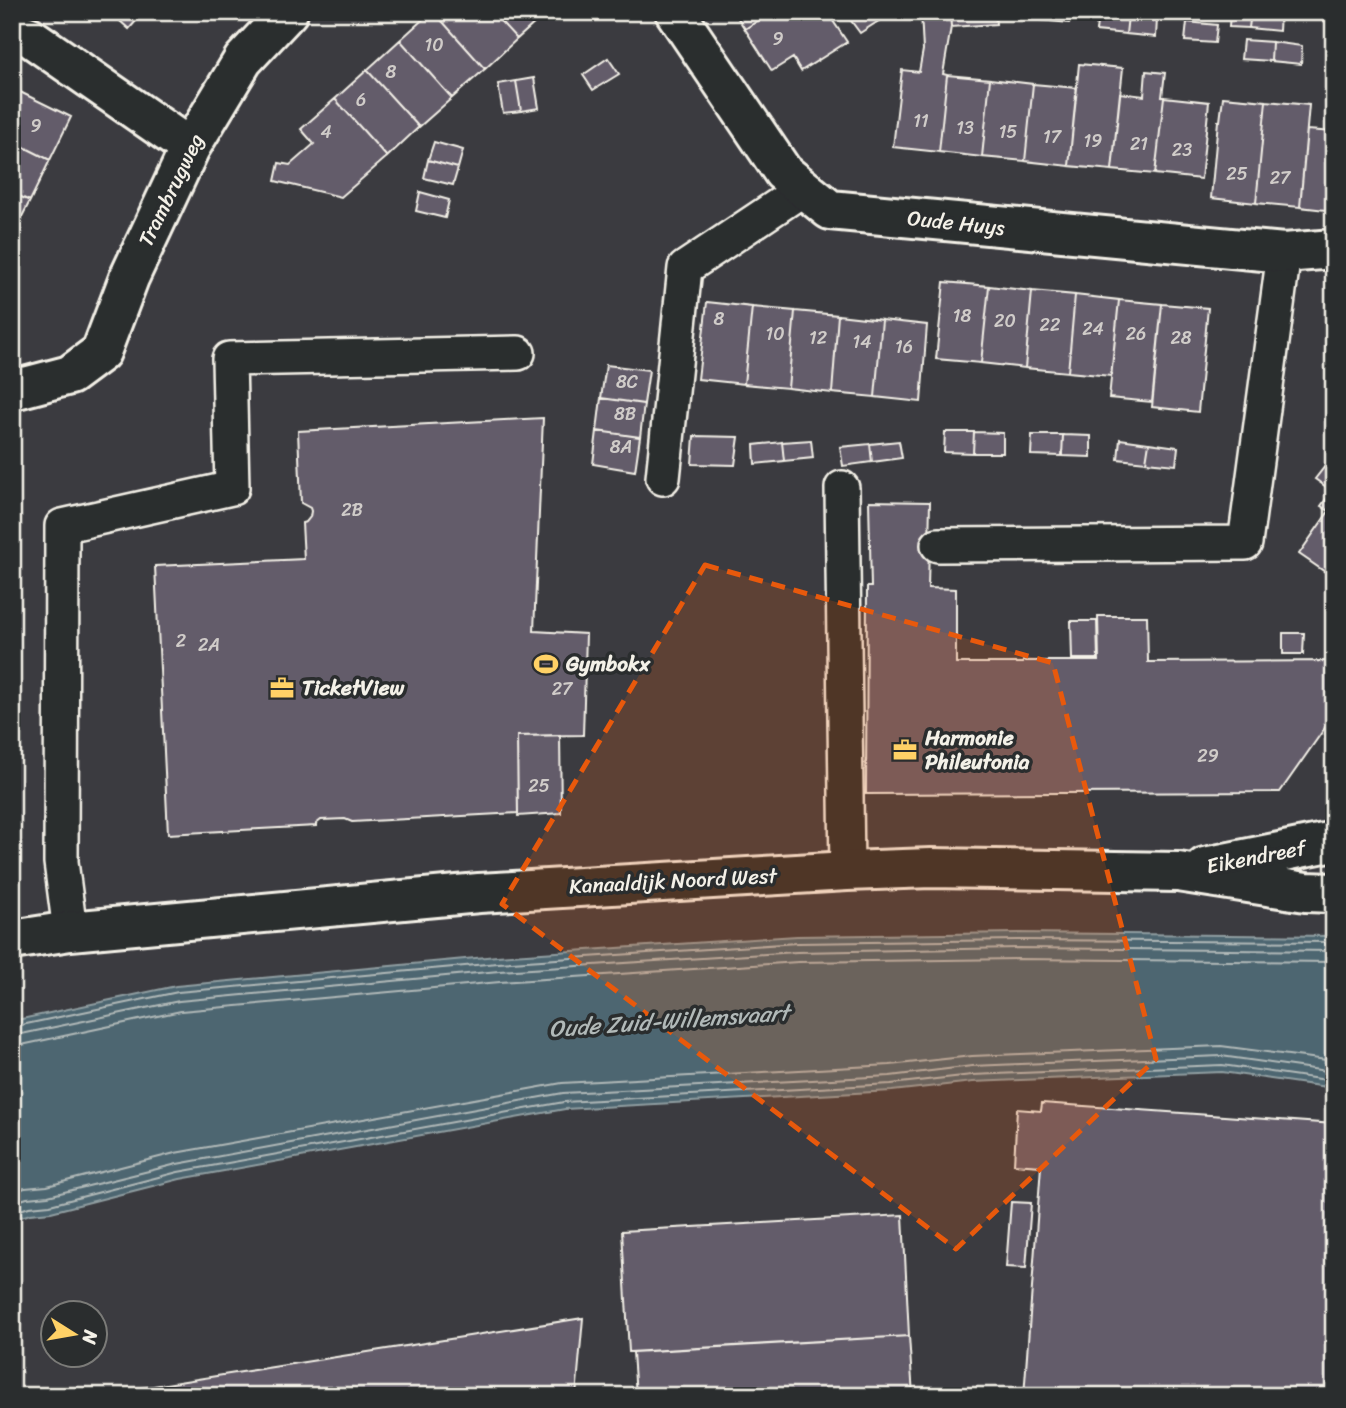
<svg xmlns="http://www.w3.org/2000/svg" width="1346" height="1408" font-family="Sriracha,sans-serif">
  <rect width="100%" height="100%" fill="#3b3b40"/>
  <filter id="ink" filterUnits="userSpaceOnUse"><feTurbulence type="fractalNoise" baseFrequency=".0143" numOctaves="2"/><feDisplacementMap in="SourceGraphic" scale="14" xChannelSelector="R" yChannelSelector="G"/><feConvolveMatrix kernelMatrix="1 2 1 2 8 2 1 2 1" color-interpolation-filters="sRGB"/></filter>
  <g filter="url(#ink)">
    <path fill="#4d6671" stroke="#909ea1" stroke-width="2" d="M1018,933l316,3v152l-112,-16 -249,10 -81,9 -327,18 -385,70 -129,33 -21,2 -18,6v-199l164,-35 321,-30 300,-20z"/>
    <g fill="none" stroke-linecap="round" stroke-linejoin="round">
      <path stroke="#b1b9b8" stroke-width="2" d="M12,1027l166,-35 320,-29 299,-20 221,-3 316,2
        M12,1036l167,-35 320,-30 298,-19 221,-4 316,3
        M12,1047l169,-36 319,-29 298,-20 220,-3 316,3
        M12,1192l13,-4 22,-2 128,-33 387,-70 328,-18 82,-9 249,-10 113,15
        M12,1203l15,-5 21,-2 129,-32 386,-71 327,-17 82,-10 249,-10 113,16
        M12,1213l17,-6 21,-2 128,-33 386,-70 327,-18 81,-9 250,-10 112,16"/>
    </g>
    <path fill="#645b6b" stroke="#f4f1e8" stroke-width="2" d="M110,12h34l-15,17z
      M431,12h3l51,57 -33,29 -52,-58z
      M434,12h58l25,27 -32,30z
      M492,12h55l-30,27z
      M734,12h37l-26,17z
      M771,12h56l20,30 -46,29 -8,-13 -21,13 -27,-42z
      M858,12h24l3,5 -25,16 -11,-15z
      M921,12h29l1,15 -8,47 4,1 -8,77 -46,-5 9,-77 17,2 4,-22z
      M950,12h45l1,12 -45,3z
      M1011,12h30l-1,8 -29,-4z
      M1041,12h30l-2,11 -29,-3z
      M1230,12h21l-2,16 -20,-1z
      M1251,12l29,1 -1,18 -30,-3z
      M1098,13l30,3 -2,18 -30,-3z
      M1128,16l29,3 -1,18 -30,-3z
      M1187,22l30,3 -2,18 -30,-2z
      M400,40l52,58 -33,29 -52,-57z
      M1243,40l29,2 -1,19 -30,-2z
      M1272,42l30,4 -1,18 -30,-3z
      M608,58l11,16 -26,16 -10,-15z
      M1079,64l44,4 -11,102 -43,-4z
      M367,70l52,57 -32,30 -52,-58z
      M1146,71l19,2 -3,24h2l-9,77 -43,-4 8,-77 24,3z
      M947,75l43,4 -8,78 -43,-5z
      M534,78l5,30 -18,3 -5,-30z
      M990,79l43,5 -8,77 -43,-4z
      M516,81l5,30 -18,2 -5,-29z
      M1033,84l44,4 -8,78 -44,-5z
      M12,88l59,29 -21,43 -38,-19z
      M1164,97l45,5 -8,77 -46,-5z
      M1223,97l43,4 -10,102 -45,-5 7,-77h2z
      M335,99l52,58 -46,40 -66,-16 4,-18 11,2 24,-21 -13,-15z
      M1266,101l43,4 -9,102 -44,-4z
      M1307,130l27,2v79l-34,-4z
      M12,141l38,19 -20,41 -18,-8z
      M434,142l29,8 -5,18 -30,-8z
      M428,160l30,8 -5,17 -29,-7z
      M420,192l29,8 -4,18 -29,-7z
      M12,193l18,8 -18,35z
      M944,282l45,4 -8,77 -45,-4z
      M989,286l43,5 -7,77 -44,-5z
      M1032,291l43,4 -7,77 -43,-4z
      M1075,295l44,5 -8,76 -43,-4z
      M1119,300l43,4 -10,98 -43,-4z
      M707,302l45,5 -8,77 -46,-5z
      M1162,304l46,4 -10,104 -46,-5z
      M752,307l43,4 -7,77 -44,-4z
      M795,311l43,4 -6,78 -44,-5z
      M838,315l44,5 -7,77 -43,-4z
      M882,320l45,5 -6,77 -46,-5z
      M606,365l43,5 -5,34 -43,-6z
      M601,398l43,6 -4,33 -43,-6z
      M543,418l-9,213 52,3 -3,101 -66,1 1,77 -166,9 -7,-3 -24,1 -5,4v2l-148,8 -13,-268 149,-7 -2,-36 4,-1 4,-5 1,-6 -1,-3 -9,-5 -3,-72z
      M597,431l43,6 -5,34 -42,-7z
      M945,432h29l-1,21 -29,-1z
      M974,432l29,1v20h-30z
      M1032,435h31l-1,21 -31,-1z
      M1063,435l28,1v21l-29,-1z
      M694,436l45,1 -4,28 -43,-1z
      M1120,439l29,4 -3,19 -28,-3z
      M811,440l2,18 -29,3 -2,-19z
      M899,441l3,17 -30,4 -2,-18z
      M782,442l2,19 -29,3 -1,-19z
      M1149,443l29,4 -2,18 -30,-3z
      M870,444l2,18 -29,4 -3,-19z
      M1326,465l8,6v107l-35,-24 30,-43 -8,-5 11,-15 -17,-12z
      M869,501l61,1 -2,86 28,1v74h67v-2h76l-1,-45h49l1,46 186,-1v54l-54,77 -414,2 1,-207h4z
      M1071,621h26l1,38h-26z
      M1283,633h21l-1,21h-20z
      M560,735l1,78 -43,3 -1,-80z
      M1042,1103l292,21v272h-310l17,-230 -27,-2 3,-55 24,2z
      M1011,1202l20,1 -5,65 -20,-1z
      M903,1215l6,121 -280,16 -7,-121z
      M583,1318l-7,78h-486z
      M909,1336l4,60h-277l-3,-44z"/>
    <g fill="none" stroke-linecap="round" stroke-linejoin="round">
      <g stroke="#f4f1e8" stroke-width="38">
        <path id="lane" d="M663,478l22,-210 118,-79
          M842,488l5,383
          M938,545l307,-2 39,-290
          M70,931l-9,-69 1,-336 170,-38 -3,-129 289,-6"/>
      </g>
      <g stroke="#f4f1e8" stroke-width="44">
        <path id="street" d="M675,12l108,160 47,38 454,43 50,-4
          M12,30l18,7 160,111
          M12,388l5,1 53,-14 31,-23 28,-74 61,-130 53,-88 45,-48"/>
      </g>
      <g stroke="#f4f1e8" stroke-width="44">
        <path id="secondary" d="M1205,867l129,-26
          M12,940l58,-9 409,-38 368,-22 84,-3 247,4 128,20 28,1"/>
      </g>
      <use href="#lane" stroke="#2a2d2e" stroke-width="33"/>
      <use href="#street" stroke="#2a2d2e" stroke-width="38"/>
      <use href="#secondary" stroke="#2a2d2e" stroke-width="38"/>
    </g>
  </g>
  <path fill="#e8590c" fill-opacity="0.2" stroke="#e8590c" stroke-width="5" stroke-dasharray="14 9" stroke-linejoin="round" d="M705,565l348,98 103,396 -200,190 -454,-345z"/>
  <defs>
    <g id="stadium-bare" transform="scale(1.89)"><path d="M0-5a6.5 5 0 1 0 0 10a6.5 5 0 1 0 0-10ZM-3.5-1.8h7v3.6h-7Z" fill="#ffd166" stroke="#2a2d2e" stroke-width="2.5" paint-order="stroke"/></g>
    <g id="office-bare" transform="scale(1.89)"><path d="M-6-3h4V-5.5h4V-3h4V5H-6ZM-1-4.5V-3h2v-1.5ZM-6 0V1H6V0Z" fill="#ffd166" stroke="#2a2d2e" stroke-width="2.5" paint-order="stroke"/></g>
  </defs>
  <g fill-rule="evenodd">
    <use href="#stadium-bare" x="546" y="664"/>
    <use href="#office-bare" x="282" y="688"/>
    <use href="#office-bare" x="905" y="750"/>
  </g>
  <g text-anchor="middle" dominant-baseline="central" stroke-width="7" stroke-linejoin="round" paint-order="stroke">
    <g font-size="18" fill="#d0ccc9">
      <text x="778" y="39">9</text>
      <text x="434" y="45">10</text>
      <text x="391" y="72">8</text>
      <text x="361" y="100">6</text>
      <text x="921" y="121">11</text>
      <text x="36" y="126">9</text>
      <text x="965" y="128">13</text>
      <text x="326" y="132">4</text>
      <text x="1008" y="132">15</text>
      <text x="1052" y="137">17</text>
      <text x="1093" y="141">19</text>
      <text x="1139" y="144">21</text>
      <text x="1182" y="150">23</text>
      <text x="1237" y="174">25</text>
      <text x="1280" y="178">27</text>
      <text x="962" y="316">18</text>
      <text x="719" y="319">8</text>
      <text x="1005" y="321">20</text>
      <text x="1050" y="325">22</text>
      <text x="1093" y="329">24</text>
      <text x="775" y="334">10</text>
      <text x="1136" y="334">26</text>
      <text x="818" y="338">12</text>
      <text x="1181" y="338">28</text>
      <text x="862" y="342">14</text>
      <text x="904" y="347">16</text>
      <text x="627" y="382">8C</text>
      <text x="625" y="414">8B</text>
      <text x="621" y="447">8A</text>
      <text x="352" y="510">2B</text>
      <text x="181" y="641">2</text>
      <text x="209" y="645">2A</text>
      <text x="562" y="689">27</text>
      <text x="1208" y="756">29</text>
      <text x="539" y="786">25</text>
    </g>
    <g font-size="21" fill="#f4f1e8" stroke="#2a2d2e">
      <text transform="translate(171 190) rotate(-64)">Trambrugweg</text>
      <text transform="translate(956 223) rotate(6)">Oude Huys</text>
      <text transform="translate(1256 857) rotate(-11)">Eikendreef</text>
      <text transform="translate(673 881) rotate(-3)">Kanaaldijk Noord West</text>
    </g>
    <g font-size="21" font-weight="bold" fill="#f4f1e8" stroke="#2a2d2e" text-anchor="start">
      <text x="566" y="664">Gymbokx</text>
      <text x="302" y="688">TicketView</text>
      <text x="925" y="738">Harmonie<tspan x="925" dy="24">Phileutonia</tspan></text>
    </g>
    <g font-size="23" font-style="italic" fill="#b1b9b8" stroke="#2a2d2e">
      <text transform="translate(669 1021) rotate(-4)">Oude Zuid-Willemsvaart</text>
    </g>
  </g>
  <rect width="1346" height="1408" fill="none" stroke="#2a2d2e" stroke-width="42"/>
  <rect x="21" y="21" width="1304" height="1366" fill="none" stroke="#f4f1e8" stroke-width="2.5" filter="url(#ink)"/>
  <g transform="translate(74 1334) rotate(101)"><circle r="33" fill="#2a2d2e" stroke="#7b7b78" stroke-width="2"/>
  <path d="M0-5L12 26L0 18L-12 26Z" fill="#ffd166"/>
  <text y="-10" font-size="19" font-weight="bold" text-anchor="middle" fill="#f4f1e8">N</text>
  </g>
</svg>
